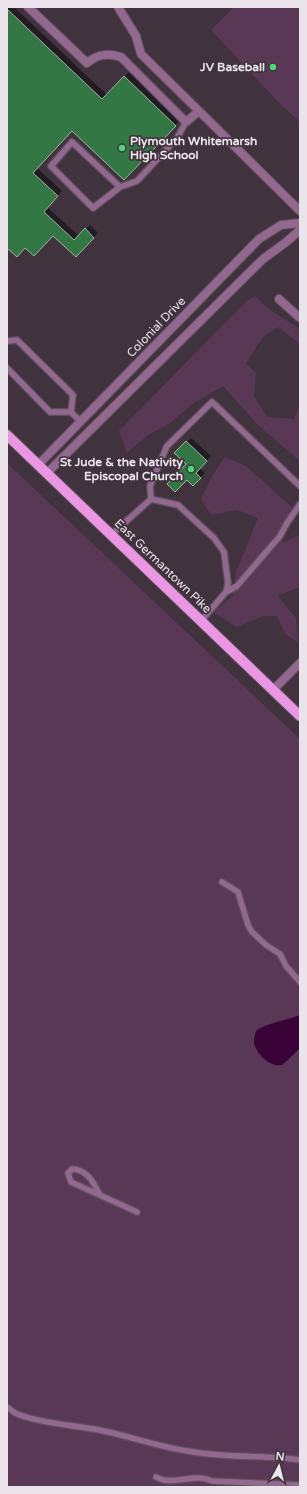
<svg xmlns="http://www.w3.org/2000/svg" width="307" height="1494" font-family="'Varela Round',sans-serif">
  <rect width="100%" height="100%" fill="#40333e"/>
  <path fill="#593856" d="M234,7h66v115l-20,-18 -69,-74z
    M255,296l14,13 31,20 -1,14 -21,-16 -16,11 -16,25 10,10 -2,23 13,21 27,2 6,-15v57l-42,-36 -35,-39 -28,16 -25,21 -22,12 -21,18 -8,-22 91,-93 37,-37z
    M225,457l21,9 50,45 -9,14 -5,18 18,-8v54l-1,-2 -21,9 18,22 2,24 -12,-7 -9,-19h-14l-26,11 -24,-15 20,-16 3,-24 22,-54 -21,-8 -26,5 -10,-16 13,-26z
    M7,463l293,276v748h-293z"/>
  <path fill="#390337" d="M300,1015v33c-3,3 -16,16 -18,17 -12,3 -28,-13 -28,-24 0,-3 1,-7 2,-10 12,-9 30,-10 44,-16z"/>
  <path fill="#0007" d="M7,7h7l93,88 22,-23 50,49 -55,57 -52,-48 -35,38 25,23 -15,16 32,29 11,-11 8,8 -22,22 -22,-21 -29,12h-18z
    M191,438l20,18 -12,12 6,5 -12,12 -6,-6 1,-15 -12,-11z"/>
  <path fill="#337745" stroke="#a1b1a4" d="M7,9l95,90 22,-23 52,50 -52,54 -52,-49 -39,42 25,23 -14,16 30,28 11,-12 9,10 -18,19 -23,-21 -19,20 -9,-8 -8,9 -10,-9z
    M186,441l21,20 -11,12 5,5 -8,8 -6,-6 -12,12 -8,-8 19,-20 -12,-11z"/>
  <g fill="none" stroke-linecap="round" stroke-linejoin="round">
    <g stroke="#5c4f5a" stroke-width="8">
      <path id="service" d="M120,187l-48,-45 -21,24 42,42 27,-21 17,-6 40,-43 9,-16
        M7,341l10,-1 56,55 -2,17
        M7,368l43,44h21l10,10
        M151,499l-1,-13 17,-40 45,-44 88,84
        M151,499l27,6 36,33 10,14 4,31 -2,9
        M111,535l40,-36
        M201,621l25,-29 11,-6 43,-50 7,-13 13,-19
        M222,882l16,10 10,33 4,7 14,13 14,9 6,12 14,16
        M100,1195c-7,-13 -12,-25 -28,-26l-4,4 3,9 66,30
        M7,1407c4,3 8,7 13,8 20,8 52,10 74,14 34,6 66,19 100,23 36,6 71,3 106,8
        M156,1477c13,8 30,0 44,1 4,0 9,2 12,3l88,4"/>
    </g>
    <g stroke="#5c4f5a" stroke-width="10">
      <path id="minor" d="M28,7l59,56c11,-9 20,-10 34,-6l65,65 13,-11 101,100
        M118,7l18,29 5,18 58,57
        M279,299l21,19
        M38,465l221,-226 22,-14 19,-2
        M47,473l216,-214 22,-16 15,-13
        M273,690l27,-27"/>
    </g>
    <g stroke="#5c4f5a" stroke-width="12">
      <path id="primary" d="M7,435l293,281"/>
    </g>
    <use href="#service" stroke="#92688e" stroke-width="5.5"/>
    <use href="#minor" stroke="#92688e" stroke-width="8"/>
    <use href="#primary" stroke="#ea96e3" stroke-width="10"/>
  </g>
  <g fill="#4ed675" stroke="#40333e" stroke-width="1.5">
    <circle cx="273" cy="67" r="4"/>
    <circle cx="122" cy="148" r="4"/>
    <circle cx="191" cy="469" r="4"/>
  </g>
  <g text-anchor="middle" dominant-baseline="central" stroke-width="3.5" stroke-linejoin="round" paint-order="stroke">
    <g font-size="12" font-weight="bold" fill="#ece4eb" stroke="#40333e" text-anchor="end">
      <text x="265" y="67">JV Baseball</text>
      <text x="130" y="141" text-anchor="start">Plymouth Whitemarsh<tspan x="130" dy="14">High School</tspan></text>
      <text x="183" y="462">St Jude &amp; the Nativity<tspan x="183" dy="14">Episcopal Church</tspan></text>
    </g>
    <g font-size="12" fill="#ece4eb" stroke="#40333e">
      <text transform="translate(156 327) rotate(-46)">Colonial Drive</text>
      <text transform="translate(163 566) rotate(44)">East Germantown Pike</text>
    </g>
  </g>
  <rect width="307" height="1494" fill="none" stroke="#ece4eb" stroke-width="16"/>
  <g transform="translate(279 1466) rotate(7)" stroke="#40333e" stroke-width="3" paint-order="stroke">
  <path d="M0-3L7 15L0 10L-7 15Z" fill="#ece4eb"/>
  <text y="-6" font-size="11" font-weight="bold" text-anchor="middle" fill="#ece4eb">N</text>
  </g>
</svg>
